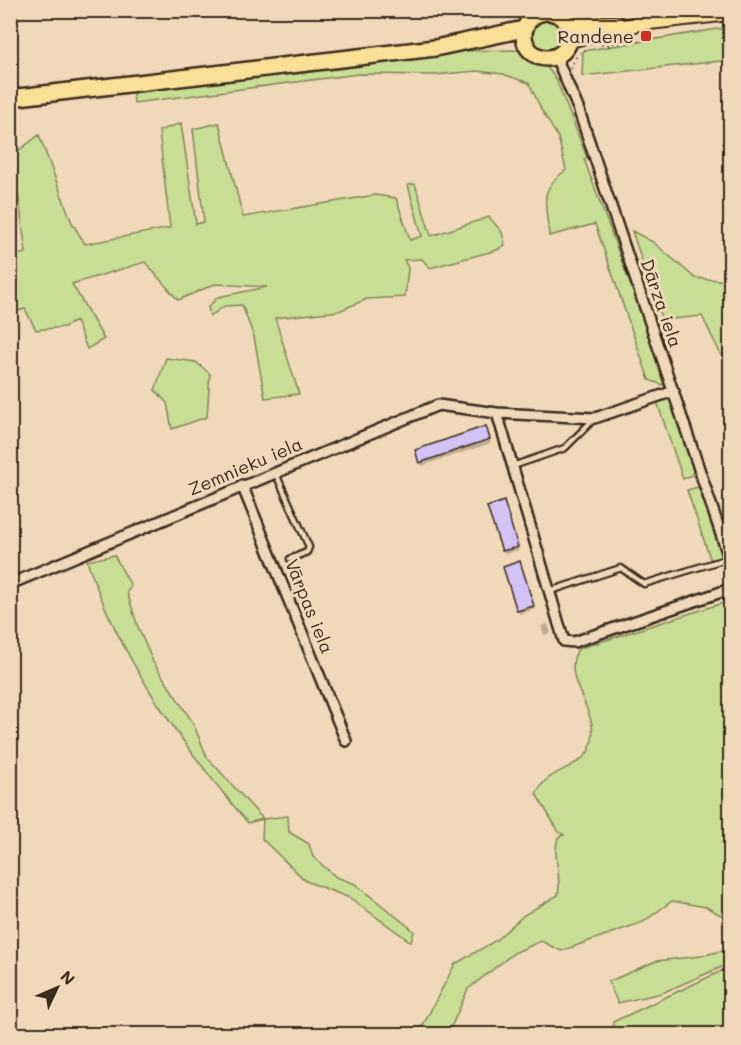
<svg xmlns="http://www.w3.org/2000/svg" width="741" height="1045" font-family="Mali,sans-serif">
  <rect width="100%" height="100%" fill="#efd9b8"/>
  <filter id="ink" filterUnits="userSpaceOnUse"><feTurbulence type="fractalNoise" baseFrequency=".0167" numOctaves="2"/><feDisplacementMap in="SourceGraphic" scale="12" xChannelSelector="R" yChannelSelector="G"/><feConvolveMatrix kernelMatrix="1 2 1 2 8 2 1 2 1" color-interpolation-filters="sRGB"/></filter>
  <g filter="url(#ink)">
    <path fill="#c8de94" stroke="#828459" stroke-width="1.5" d="M532 35a16 16 0 1 1 32 0a16 16 0 1 1-32 0Z
      M730,27v33l-148,16 1,-25z
      M518,50l29,17 9,12 31,78 -3,2 81,219 -2,7 -14,-5 -54,-156 -46,12c-2,-32 -13,-44 17,-66l-8,-33 -16,-26 -13,-28 -26,-9 -27,-3 -41,4 -77,-1 -224,29 -1,-10 26,-6 74,-7 224,-29z
      M181,123l15,101 8,-2 -11,-93 26,-6 24,94 132,-22 21,3 14,42 12,-4 -14,-51 7,-1 16,52 58,-19 13,15 3,13 -8,5 -67,18 -8,-9 -18,1 4,8 -3,29 -38,2 -28,12 -64,7 24,76 -34,4 -11,-61 -12,-32 -17,1 -15,10 -2,-9 10,-10 49,-10 -52,-3 -37,16 -33,-38 -73,22 32,55 -17,10 -11,-28 -12,6 -28,3 -11,-21 -14,4v-57l15,-3 -13,-98 26,-20 33,88 13,21 85,-16 -11,-97z
      M632,231l21,11 42,36 35,3v73l-9,1 -19,-39 -40,4z
      M166,358l30,4 14,12 -3,43 -35,12 -5,-26 -12,-13z
      M671,396l22,73 -1,6 -9,4 -26,-77z
      M698,487l5,5 21,65 -13,4 -24,-71z
      M114,555l17,31 -4,6 11,35 15,35 39,59 15,36 56,62 25,-3 1,16 20,12 4,13 23,20 19,7 59,47 -3,11 -61,-44 -44,-17 -44,-42 1,-20 -15,4c-66,-78 -128,-164 -161,-262z
      M729,601l1,319 -24,-13 -34,-6 -29,21 -82,29 -20,-10 -27,12 -46,36 -20,45h-44l18,-7 33,-63 40,-23 29,-26 34,-20c4,-22 -6,-36 0,-58l6,-2 -5,-3 -23,-38c2,-4 5,-8 8,-12 11,-12 38,-17 45,-32 17,-37 -31,-67 -11,-101z
      M729,949l1,13 -4,3 -64,28 -44,10 -10,-21 48,-21 45,-5z
      M730,967v67h-116l-1,-12z"/>
    <path fill="#0003" d="M487,432l4,11 -69,23 -2,-4z
      M504,503l15,47 -14,4 -2,-4z
      M521,566l14,43 -15,5 -2,-4z
      M548,624l3,9 -7,2 -3,-9z"/>
    <path fill="#d3c2f4" stroke="#3b2a1e" stroke-width="1.5" d="M486,426l4,13 -71,24 -4,-13z
      M504,501l14,46 -16,4 -15,-44z
      M520,561l14,45 -17,5 -14,-44z"/>
    <g fill="none" stroke-linecap="round" stroke-linejoin="round">
      <g stroke="#3b2a1e" stroke-width="9">
        <path id="service" d="M513,466l52,-18 29,-29
          M276,474l33,73 -2,5 -17,7
          M550,591l71,-23 23,16 85,-26"/>
      </g>
      <g stroke="#3b2a1e" stroke-width="14">
        <path id="minor" d="M556,57l22,51 152,453
          M497,413l67,228 10,1 156,-53
          M242,485l104,256
          M10,584l428,-179 59,8 98,5 79,-27"/>
      </g>
      <g stroke="#3b2a1e" stroke-width="18">
        <path id="primary" d="M568,24l49,-1
          M570,40l70,-17 90,-10"/>
      </g>
      <g stroke="#3b2a1e" stroke-width="20">
        <path id="trunk" d="M524 35a23 23 0 1 1 46 0a23 23 0 1 1-46 0Z
          M10,98l425,-50 89,-19"/>
      </g>
      <path stroke="#3b2a1e" stroke-width="1.5" stroke-dasharray="1.5 4.5" stroke-linecap="butt" d="M601,45l37,-4 -1,-4
        M609,45v6
        M571,69l4,-11 10,-9"/>
      <use href="#service" stroke="#efd9b8" stroke-width="4.5"/>
      <use href="#minor" stroke="#efd9b8" stroke-width="9"/>
      <use href="#primary" stroke="#fadf96" stroke-width="14"/>
      <use href="#trunk" stroke="#fadf96" stroke-width="15"/>
    </g>
  </g>
  <rect fill="#c8321e" stroke="#efd9b8" stroke-width="2" x="640" y="30" width="12" height="12" rx="3"/>
  <g text-anchor="middle" dominant-baseline="central" stroke-width="6" stroke-linejoin="round" paint-order="stroke">
    <g font-size="18" fill="#3b2a1e" stroke="#efd9b8" text-anchor="end">
      <text x="634" y="36">Randene</text>
    </g>
    <g font-size="18" fill="#3b2a1e" stroke="#efd9b8">
      <text transform="translate(662 303) rotate(71)">Dārza iela</text>
      <text transform="translate(245 466) rotate(-23)">Zemnieku iela</text>
      <text transform="translate(310 606) rotate(68)">Vārpas iela</text>
    </g>
  </g>
  <rect width="741" height="1045" fill="none" stroke="#efd9b8" stroke-width="36"/>
  <rect x="18" y="18" width="705" height="1009" fill="none" stroke="#3b2a1e" stroke-width="2" filter="url(#ink)"/>
  <g transform="translate(57 988) rotate(46)" stroke="#efd9b8" stroke-width="4.5" paint-order="stroke">
  <path d="M0-4.5L10 22L0 15L-10 22Z" fill="#3b2a1e"/>
  <text y="-9" font-size="16" font-weight="bold" text-anchor="middle" fill="#3b2a1e">N</text>
  </g>
</svg>
